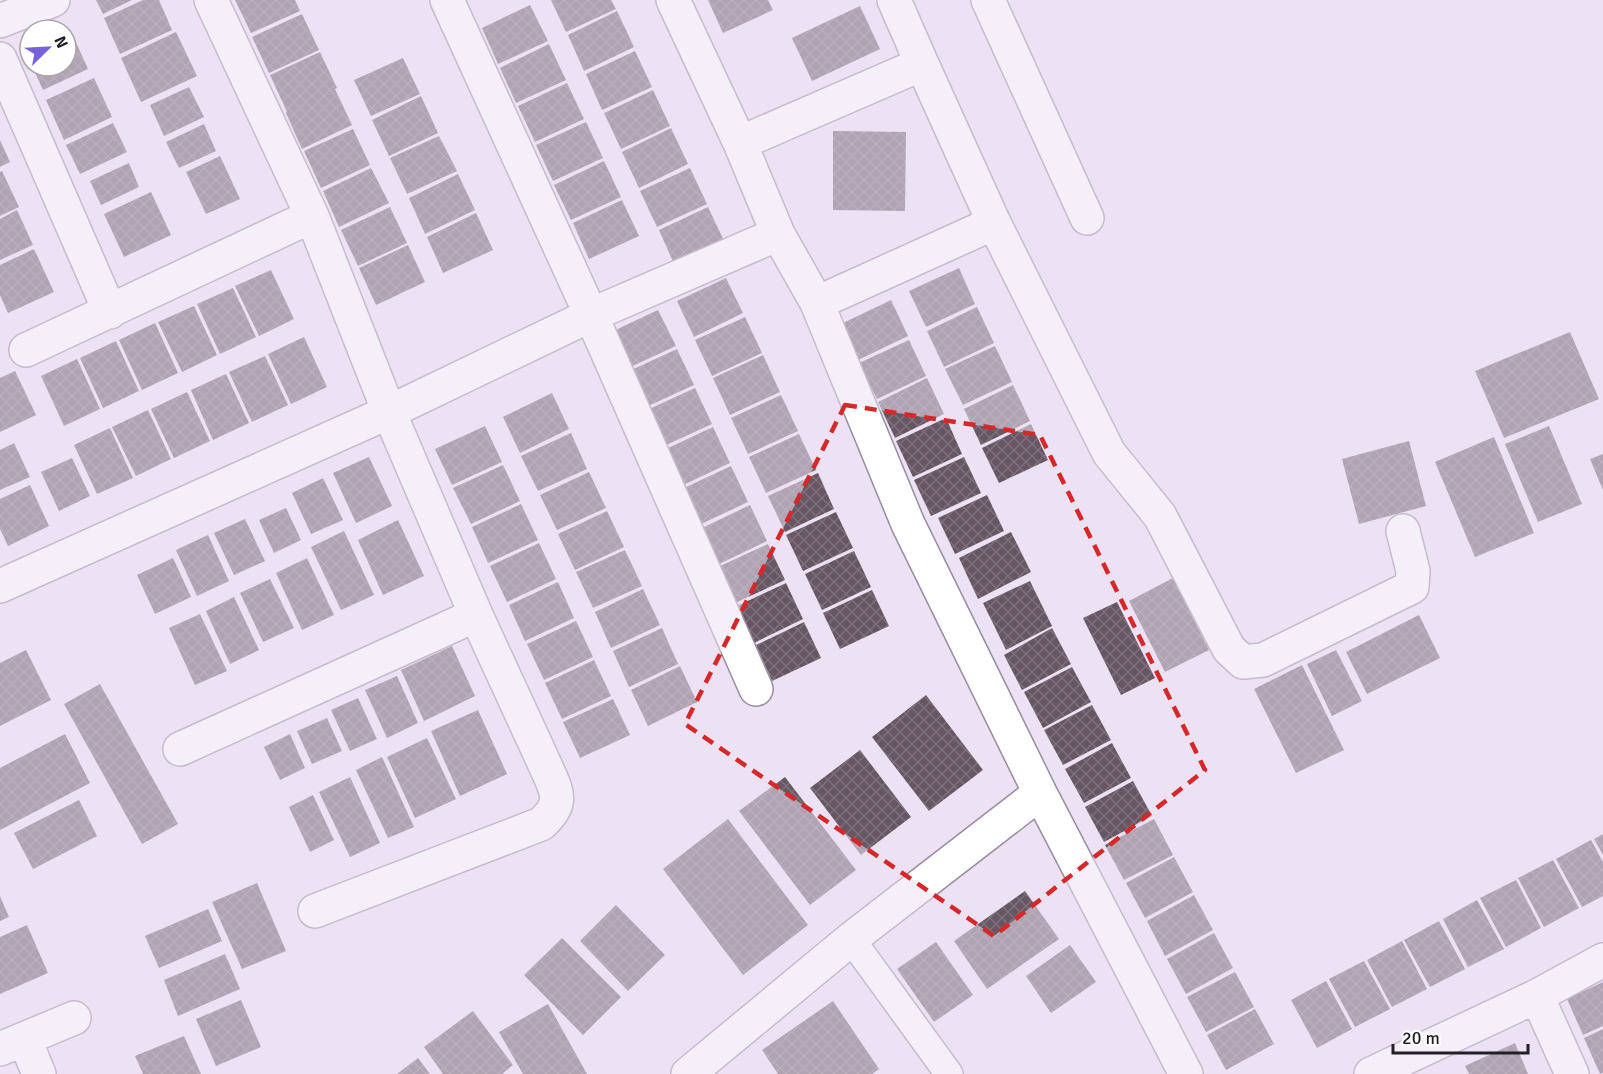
<svg xmlns="http://www.w3.org/2000/svg" width="1603" height="1074" font-family="Signika,sans-serif">
  <defs>
    <pattern id="building-cross-hatch" width="8" height="8" patternUnits="userSpaceOnUse" patternTransform="scale(1.5)"><rect width="8" height="8" fill="#675764"/><path d="M0 0l8 8M0 8l8-8" fill="none" stroke="#7c707a"/></pattern>
  </defs>
  <rect width="100%" height="100%" fill="#ede1f4"/>
  <path fill="url(#building-cross-hatch)" d="M96,0h36l-29,14z
    M143,0h16l13,30 -52,24 -16,-36z
    M235,0h60l5,11 -49,22z
    M551,0h60l5,9 -50,23z
    M708,0h60l5,10 -50,23z
    M530,5l18,36 -50,23 -16,-36z
    M860,6l20,43 -68,32 -20,-43z
    M617,11l17,36 -50,24 -16,-36z
    M302,14l17,36 -50,23 -17,-36z
    M70,29l18,40 -45,21 -11,-24h34v-35z
    M176,32l21,44 -56,26 -20,-44z
    M549,44l17,36 -50,23 -16,-35z
    M635,51l17,36 -50,23 -16,-36z
    M320,52l17,36 -2,1 17,36 -50,24 -16,-36 1,-1 -17,-37z
    M403,58l17,36 -49,22 -17,-36z
    M94,78l18,39 -48,23 -18,-40z
    M567,83l17,36 -49,23 -17,-36z
    M189,87l15,30 -40,19 -14,-31z
    M653,90l17,36 -49,23 -17,-36z
    M421,96l17,37 -49,23 -17,-36z
    M586,122l17,36 -50,23 -17,-36z
    M113,123l14,29 -47,22 -14,-29z
    M204,124l12,27 -37,17 -13,-26z
    M671,128l17,36 -49,24 -17,-36z
    M353,129l17,36 -49,23 -17,-37z
    M833,131l73,1 -1,79 -72,-1z
    M439,136l18,35 -50,23 -17,-36z
    M0,140l10,22 -10,5z
    M220,156l20,43 -34,15 -20,-42z
    M604,161l17,36 -50,23 -17,-35z
    M129,163l10,24 -38,18 -11,-24z
    M371,168l18,35 -50,24 -16,-36z
    M690,168l17,36 -50,23 -17,-36z
    M2,171l17,36 -19,9v-44z
    M458,174l17,36 -50,24 -16,-36z
    M151,192l20,43 -47,22 -20,-43z
    M622,200l17,36 -50,23 -16,-36z
    M390,207l17,36 -49,23 -17,-36z
    M708,207l17,36 -50,23 -16,-36z
    M17,210l16,35 -33,15v-41z
    M476,213l17,37 -50,23 -16,-36z
    M408,245l17,37 -49,23 -17,-37z
    M34,249l20,43 -46,21 -8,-18v-30z
    M959,268l16,36 -49,23 -17,-36z
    M271,270l23,49 -35,17 -24,-50z
    M726,278l17,35 -49,24 -17,-36z
    M233,288l23,49 -36,17 -23,-50z
    M891,300l17,36 -50,24 -17,-36z
    M194,306l23,49 -35,17 -24,-50z
    M977,307l17,36 -50,24 -17,-36z
    M658,310l18,36 -50,23 -17,-36z
    M745,317l17,36 -50,23 -17,-36z
    M155,323l23,50 -36,17 -23,-50z
    M1570,332l29,67 -95,39 -29,-67z
    M304,337l23,50 -36,17 -23,-50z
    M909,340l17,36 -49,23 -18,-36z
    M116,341l23,50 -36,17 -23,-50z
    M995,346l17,36 -49,23 -18,-36z
    M677,349l17,36 -50,23 -17,-36z
    M763,355l17,37 -50,23 -17,-37z
    M265,356l23,49 -36,17 -23,-50z
    M77,359l23,50 -36,17 -23,-50z
    M15,371l21,44 -36,17v-54z
    M226,374l23,49 -36,17 -22,-50z
    M927,378l17,36 -49,24 -17,-36z
    M1013,385l17,36 -49,24 -17,-36z
    M695,388l17,36 -50,23 -17,-36z
    M187,392l23,49 -36,17 -23,-49z
    M552,393l17,36 -49,24 -17,-36z
    M781,395l17,36 -50,23 -17,-36z
    M148,410l23,49 -35,17 -24,-49z
    M946,418l16,36 -49,23 -17,-36z
    M1031,424l17,36 -49,23 -17,-35z
    M485,426l17,36 -50,23 -17,-36z
    M1549,426l33,78 -44,18 -33,-78z
    M713,427l17,36 -49,23 -17,-36z
    M110,428l23,50 -36,16 -23,-49z
    M571,433l16,36 -49,22 -17,-35z
    M799,434l17,36 -50,23 -17,-36z
    M1494,437l40,96 -59,24 -40,-95z
    M1409,441l17,65 -67,18 -17,-65z
    M14,443l16,34 -30,13v-40z
    M1603,454v36l-13,-31z
    M369,457l23,49 -36,17 -23,-50z
    M964,457l17,36 -50,23 -17,-36z
    M72,458l18,38 -31,15 -18,-39z
    M503,465l17,36 -49,23 -18,-36z
    M731,466l17,36 -49,23 -17,-36z
    M589,472l17,36 -49,22 -17,-35z
    M818,473l16,36 -49,23 -17,-36z
    M323,478l20,42 -32,14 -19,-41z
    M30,485l19,41 -41,20 -8,-17v-30z
    M987,495l17,36 -49,23 -17,-36z
    M521,504l17,36 -50,23 -16,-36z
    M750,505l17,36 -50,24 -17,-36z
    M286,508l15,32 -27,13 -15,-33z
    M607,511l17,36 -49,23 -17,-36z
    M836,512l17,36 -50,23 -17,-36z
    M245,519l20,42 -31,14 -20,-42z
    M398,520l26,56 -41,19 -25,-55z
    M344,531l30,64 -33,15 -30,-63z
    M1011,532l20,40 -53,27 -19,-41z
    M208,535l21,46 -32,15 -21,-46z
    M539,543l17,36 -49,23 -17,-36z
    M768,544l17,36 -50,23 -17,-36z
    M625,550l17,36 -49,22 -17,-36z
    M854,551l17,36 -49,23 -17,-36z
    M173,558l18,39 -36,17 -18,-39z
    M307,558l27,57 -32,15 -26,-57z
    M1173,578l36,72 -44,22 -36,-71z
    M270,579l24,49 -31,14 -23,-49z
    M1030,581l22,45 -46,24 -23,-47z
    M558,582l16,36 -49,23 -16,-36z
    M786,583l17,36 -49,24 -17,-37z
    M643,589l17,36 -49,23 -16,-36z
    M872,590l17,36 -49,23 -17,-36z
    M234,597l25,53 -29,14 -24,-53z
    M1117,602l38,76 -34,17 -38,-77z
    M200,614l27,57 -32,14 -26,-57z
    M1419,615l21,43 -73,36 -21,-42z
    M576,621l17,36 -49,23 -17,-36z
    M804,622l17,36 -49,23 -16,-36z
    M662,628l16,36 -49,23 -16,-36z
    M1052,628l19,36 -49,26 -18,-35z
    M452,646l23,50 -51,25 -23,-51z
    M26,650l25,50 -51,26v-63z
    M1336,650l26,51 -30,15 -25,-52z
    M594,660l17,36 -49,23 -17,-36z
    M1302,665l42,85 -48,23 -42,-84z
    M680,666l17,36 -49,24 -17,-36z
    M1072,667l19,35 -48,26 -19,-36z
    M397,676l21,47 -31,15 -22,-48z
    M100,684l78,140 -36,20 -78,-140z
    M926,695l57,75 -54,41 -57,-74z
    M358,698l19,41 -27,12 -19,-41z
    M613,699l17,36 -50,23 -17,-36z
    M1092,705l19,35 -48,25 -19,-35z
    M478,710l29,64 -47,22 -29,-65z
    M327,718l15,33 -30,13 -15,-33z
    M65,734l25,49 -90,47v-62z
    M290,734l15,34 -25,12 -16,-33z
    M427,738l29,61 -41,19 -28,-61z
    M1112,743l19,35 -47,25 -19,-34z
    M860,750l51,67 -50,38 -51,-67z
    M382,757l32,70 -26,11 -32,-68z
    M350,777l30,66 -30,14 -31,-65z
    M785,777l71,93 -46,35 -71,-94z
    M1133,781l19,35 -48,26 -19,-35z
    M313,795l21,45 -24,12 -21,-45z
    M79,800l18,36 -64,33 -19,-36z
    M728,819l80,106 -65,50 -80,-106z
    M1154,819l19,36 -49,25 -19,-35z
    M1603,834v21l-9,-16z
    M1591,840l12,22v34l-21,11 -26,-48z
    M1174,857l19,35 -48,26 -19,-35z
    M1553,860l26,48 -35,19 -26,-49z
    M1516,880l25,48 -35,19 -26,-49z
    M257,883l29,68 -44,18 -30,-67z
    M1025,891l34,48 -72,50 -33,-48z
    M1194,895l19,35 -48,26 -18,-35z
    M0,896l9,21 -9,4z
    M1477,900l27,49 -36,18 -25,-48z
    M616,905l49,50 -37,36 -48,-50z
    M208,909l14,32 -63,27 -14,-32z
    M1439,921l26,48 -35,18 -26,-47z
    M27,925l21,48 -48,21v-57z
    M1214,933l19,35 -47,26 -19,-35z
    M562,938l59,59 -38,38 -59,-60z
    M1402,941l25,48 -35,18 -25,-47z
    M936,942l37,53 -39,27 -37,-53z
    M1070,945l26,37 -45,31 -25,-37z
    M225,954l15,35 -62,27 -14,-36z
    M1364,961l26,48 -35,18 -26,-48z
    M1235,972l19,35 -48,25 -19,-35z
    M1326,981l26,48 -35,19 -26,-48z
    M1603,982v44l-20,9 -16,-36z
    M241,1000l20,47 -45,19 -20,-47z
    M833,1001l46,68 -7,5h-94l-16,-24z
    M548,1004l39,70h-64l-24,-42z
    M1255,1009l19,35 -48,26 -19,-35z
    M473,1011l40,54 -11,9h-59l-19,-27z
    M1603,1029v44l-3,1 -16,-36z
    M184,1036l17,38h-58l-8,-18z
    M1515,1043l13,31h-59l-4,-8z
    M418,1058l12,16h-33z"/>
  <g fill="none" stroke-linecap="round" stroke-linejoin="round">
    <g stroke="#988d9f" stroke-width="30">
      <path id="service" d="M851,939l98,135"/>
    </g>
    <g stroke="#988d9f" stroke-width="36">
      <path id="minor" d="M211,0l101,216 77,196 87,203 70,152c11,25 19,36 -5,57l-226,87
        M447,0l144,315 165,374
        M673,0l67,143 38,91 39,69 91,221 132,269 146,281
        M988,0l99,218
        M0,21l53,-21
        M0,59l110,253
        M922,64l72,159 115,230 51,63 69,133 14,13 20,-2 149,-73 1,-16 -10,-40
        M740,143l182,-79 -28,-64
        M817,303l177,-80
        M26,350l286,-134
        M0,586l389,-174 202,-97 187,-81
        M180,749l296,-134
        M1537,996l35,78
        M25,1040l14,34
        M0,1049l74,-31
        M688,1074l163,-135 189,-146
        M1371,1074l166,-78 66,-36"/>
    </g>
    <use href="#service" stroke="#fff" stroke-width="27"/>
    <use href="#minor" stroke="#fff" stroke-width="33"/>
  </g>
  <path d="M0 0H1603V1074H0ZM845,405l195,30 165,335 -211,166 -309,-212z" fill="#ede1f4" fill-opacity=".55" fill-rule="evenodd"/>
  <path fill="none" stroke="#d62828" stroke-width="4.5" stroke-dasharray="12 8" stroke-linejoin="round" d="M845,405l195,30 165,335 -211,166 -309,-212z"/>
  <g transform="translate(48 48) rotate(66)"><circle r="28" fill="#ffffff" stroke="#a7a5a8" stroke-width="1.5"/>
  <path d="M0-4.5L10 22L0 15L-10 22Z" fill="#7761dc"/>
  <text y="-9" font-size="16" font-weight="bold" text-anchor="middle" fill="#231f26">N</text>
  </g>
  <path d="M1393 1044v9h135v-9" fill="none" stroke="#231f26" stroke-width="3"/>
  <text x="1402" y="1044" font-size="18" fill="#231f26" stroke="#ffffff" stroke-width="4.5" paint-order="stroke">20 m</text>
</svg>
